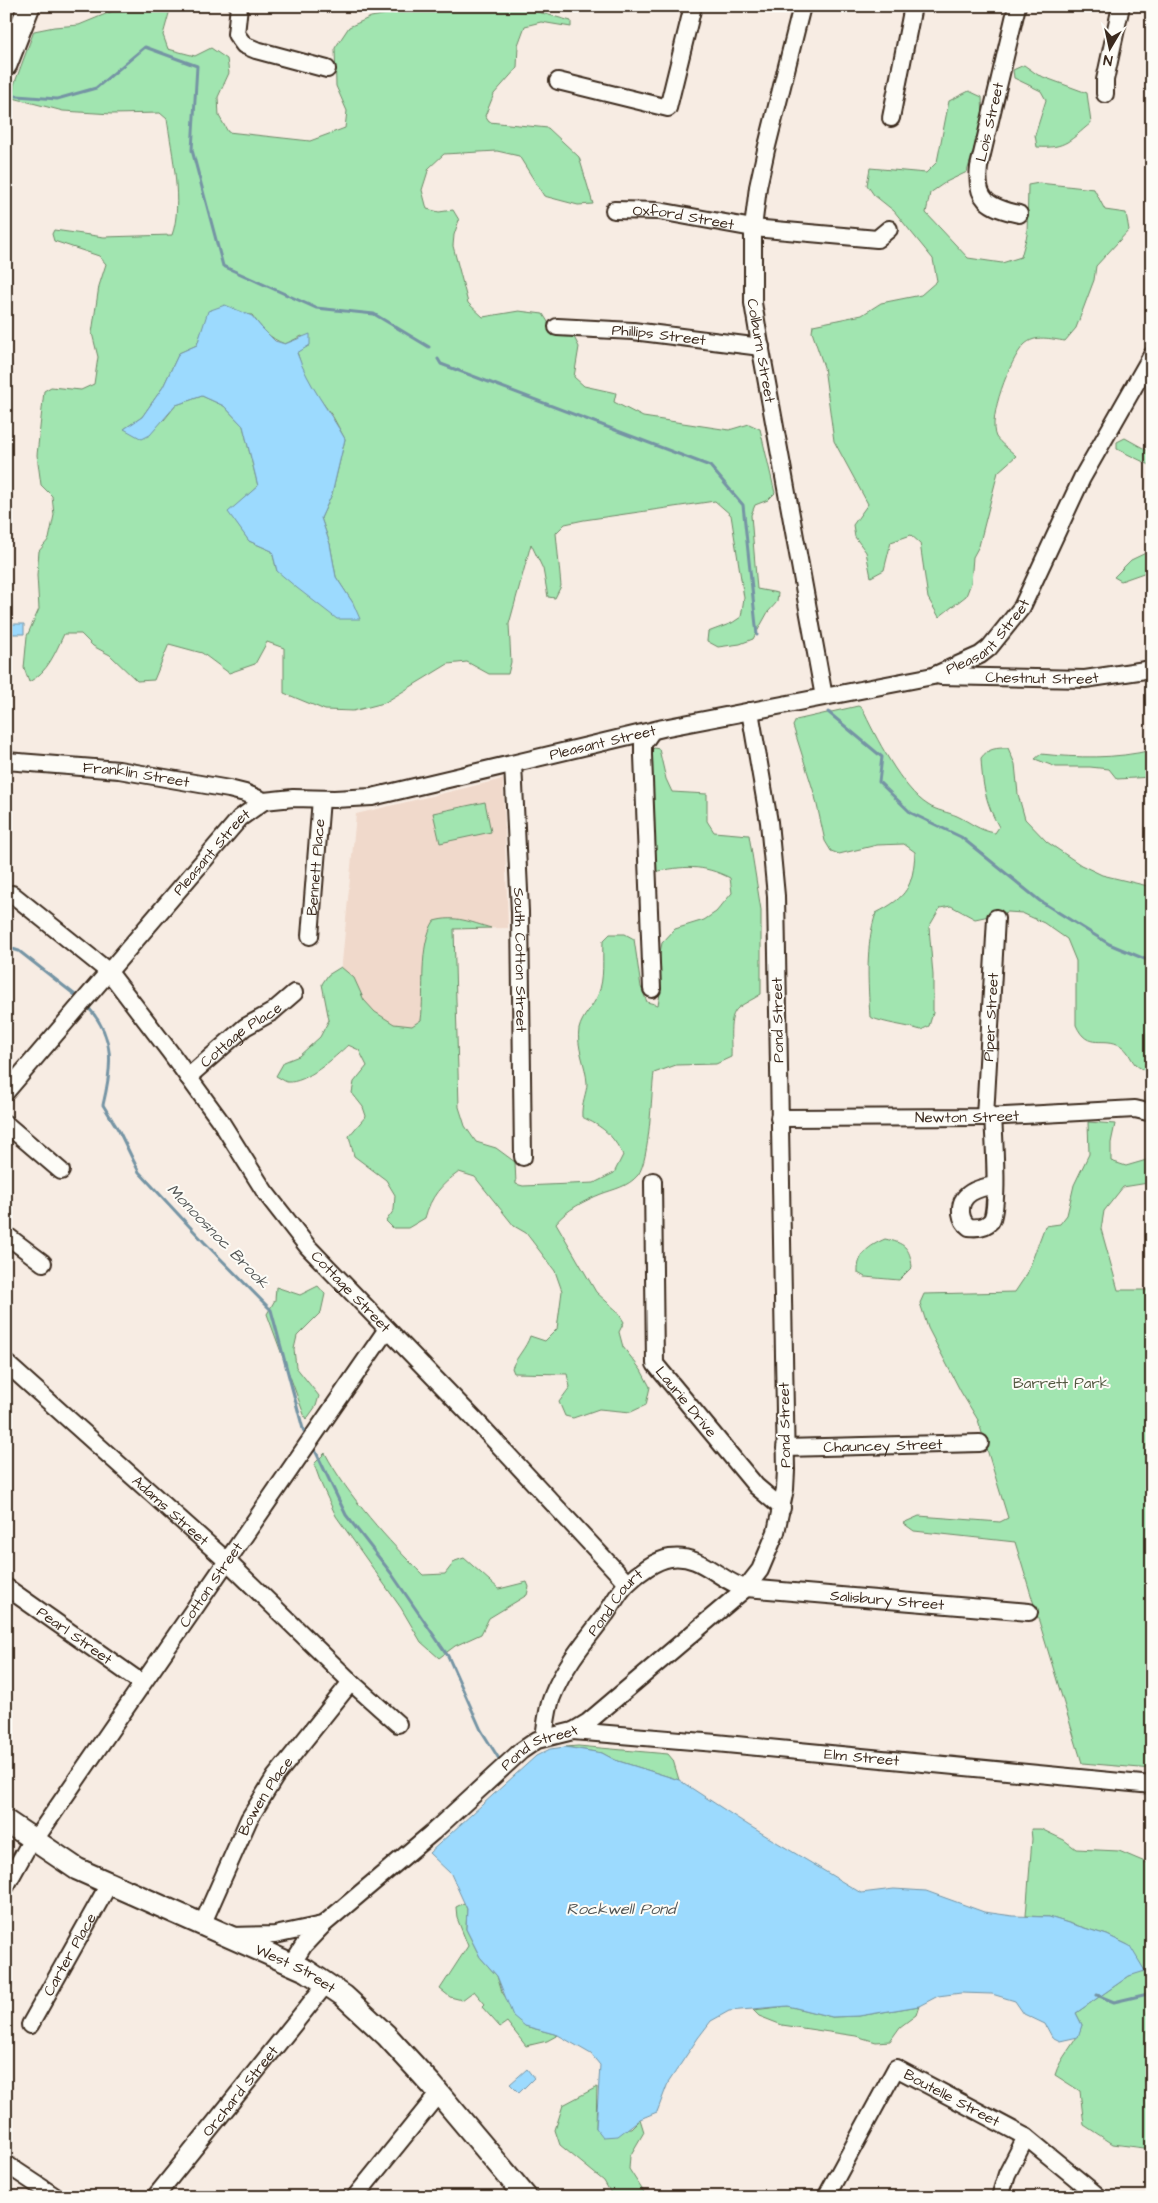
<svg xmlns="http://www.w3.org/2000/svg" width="1158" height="2203" font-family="'Architects Daughter',sans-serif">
  <rect width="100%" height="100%" fill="#f7ece3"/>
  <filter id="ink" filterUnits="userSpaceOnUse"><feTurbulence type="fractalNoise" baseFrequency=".02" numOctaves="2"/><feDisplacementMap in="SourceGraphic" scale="10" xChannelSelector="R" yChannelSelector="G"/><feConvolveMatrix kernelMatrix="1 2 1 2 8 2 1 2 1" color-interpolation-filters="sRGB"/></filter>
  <g filter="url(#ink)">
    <path fill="#f0d9cb" d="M503,779l5,149 -54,1 5,178 -121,-102 18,-191z"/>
    <path fill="#a1e5b0" stroke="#6e8867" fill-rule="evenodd" d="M125,6h46l-8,29 5,14 27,7 16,-8 16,11 2,14 -11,24 1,19 9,16 82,9 35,-13 2,-17 -11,-25 -1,-38 14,-21 22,-10 22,-4 13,-7h110l55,15v6l-30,-5 -16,4 -7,19 -1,23 -23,26 -9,22 4,6 59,6 31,29 14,47 -15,1 -34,-9 -25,-40 -22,-5 -53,3 -15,14 -7,22 5,19 12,3 14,-2 6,10 -5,15 -1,11 15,57 15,14 36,-6 24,3 12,19 19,4 5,10 -5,30 10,9 32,7 -2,9 29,15 86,13 20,-6 11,5 15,64 -7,7 -13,5 -4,10 6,74 21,4 -1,9 -9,10 -15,27 -13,5 -22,3 -11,-6 1,-9 24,-9 9,-6 3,-19 -13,-83 -16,-14 -131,19 -19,4 -9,9 5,53 -6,12 -7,-1 -5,-28 -12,-25 -22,80 2,38 -3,12h-19l-22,-12 -19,2 -64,39 -31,8 -28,-1 -41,-17v-45l-17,-6 -12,22 -26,9 -27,-20 -33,-9 -15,36 -17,1 -27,-26 -17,-9 -12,-12h-17c-9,19 -16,38 -35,48l-5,-14 3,-32 12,-27 -2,-34 2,-24 10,-12 5,-24 -2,-19 -11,-11 -4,-30 7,-64 7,-4 30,3 13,-6 4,-27 -6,-24 7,-47 7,-22 -7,-8 -45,-15 -2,-7 2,-4 50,7 68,-2c11,-30 0,-83 -5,-116l-7,-6 -48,1 -49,-3 -50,-13 1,-13 20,-54 20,-4 25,-2zM209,311l43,4c9,13 18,24 33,29l17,-8 8,9 -13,7 5,16 15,27 16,22 12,22 -13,55 -11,24 9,26 6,33 17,26 -76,-32 -5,-20 -23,-10 -20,-29 29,-26 -15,-60 -19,-20 -22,-10 -26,9 -12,15 -40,9 18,-12 21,-30 16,-34 18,-8z
      M1024,65l14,10 49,18 4,30c-21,17 -25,26 -54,24l-2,-12 11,-35 -5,-9 -27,-13 -1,-8z
      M969,91l13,6 1,21 -16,54 -21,10 -16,11 -4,20 42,45 34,5 19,-6 6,-22 1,-50 11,-2 55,6 11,21 21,3 3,17 -33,36 -2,14 -18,48 -11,13c-14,-2 -30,-7 -41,4 -14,14 -37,74 -28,92 4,6 14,13 20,19l-18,16 -19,74 -6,11 -2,26 -5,13 -27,21 -11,-19 -8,-55 -9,-8 -20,7 -7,28 -13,7 -5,-25 -11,-15 -2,-12 15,-21 -34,-63 -10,-74 -12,-35 1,-7 49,-10 19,-12 40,-8 16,-14 -4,-22 -39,-48 -20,-16 -7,-10 3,-17 56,5 11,-11 12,-61z
      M1125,438l27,15v13l-35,-17v-7z
      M1152,545v25l-31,11 -7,-4 17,-17 19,-9z
      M858,706l4,2c13,28 40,81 66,97 9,6 20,7 29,11 15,7 21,14 38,17l4,-6c-13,-22 -17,-44 -18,-69 7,-10 16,-10 27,-10l7,16 3,30 7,25 22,23 34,23 21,10 50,12v187c-6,-3 -13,-6 -17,-10 -5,-6 -7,-14 -14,-18 -18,-11 -33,6 -45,-21v-64l-9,-22 -23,-16 -22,-10 -14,-1 -33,7 -24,-13 -11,2 -11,19 4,48v38l-4,13 -8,4c-16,-5 -35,-6 -51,-13 -2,-34 -5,-71 6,-104 31,-16 37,-26 39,-61l-11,-8 -27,1 -38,9 -8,-3 -6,-10 -10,-45 -22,-70 3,-6z
      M654,748l5,1 7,30 6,13 35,2v27l7,11 35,3 12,75v84c-7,5 -17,9 -23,14 -11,9 -6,35 -7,49l-15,7 -40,1 -22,8c-3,22 -4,86 -16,102 -10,12 -24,14 -37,19 -15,6 -35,16 -45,29l40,69 21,19 7,11 -5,10 4,15 18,23 9,17 -4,18 -15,7 -32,-3 -26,9 -8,-2 -6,-14 11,-15 -3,-13 -53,-1 -2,-5c5,-12 14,-20 18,-32l15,5 12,-12 5,-38 -7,-20 -29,-38 -12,-7 -39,-49 -16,-5c-18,13 -28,24 -34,46l-17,10h-15l-7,-7 8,-11 1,-15 -9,-15 -32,-24 -5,-20 17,-20 -3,-9 -11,-14 2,-11 13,-16 -8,-16 -11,-5c-13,12 -42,39 -61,37 -3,-1 -7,-4 -11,-6l8,-14 15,-6 21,-19 9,-17 -7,-36 6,-9 13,-8 13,11 10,22 11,12 19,12 18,2 9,-6c4,-29 -3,-74 13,-99 22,-6 36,1 57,7l-37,1 5,178 6,19 11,16 20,6 19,14 1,22 7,2 71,-3 20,-10 9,-18c-11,-21 -20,-28 -41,-38 -1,-14 5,-24 5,-34 -1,-18 -11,-36 -8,-54 3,-13 14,-22 19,-34 7,-17 4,-36 5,-54l7,-7h15l9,5 7,48 6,15 11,3 3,-17 -2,-31 3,-14 13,-14 29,-9 12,-8 16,-19 -2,-15c-27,-14 -47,-12 -76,-6l-6,-118z
      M1152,750v27l-35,2 -8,-10 -19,-2h-34l-21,-8 6,-5c37,4 74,5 111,-4z
      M485,802l6,30 -51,11 -7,-30z
      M1088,1122l27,2 -4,19v18l15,5 24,-7 -2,24 -25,4 -19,24 -3,18 17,61h34v479l-70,-6 -67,-221 -101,-11 -11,-8 16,-7 81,6 8,-4 -30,-98 -17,-28 -33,-64 -8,-25 4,-9 91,-2 12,-18 18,-48 15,-2 7,-9 7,-30 15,-31z
      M885,1239c19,4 25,8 27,28l-13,13 -34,-3 -7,-4c-1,-19 11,-27 27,-34z
      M318,1286l7,8 -4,18 -24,24 -3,13 2,18 23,29 -3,10 -10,14 -39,-106 8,-14 1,-13 24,8z
      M325,1453c22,42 64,89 98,122l22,-1 10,-13 9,-3 35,31 28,-7 2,5 -2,8 -38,23 -8,16 -26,12 -16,12 -18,-16 -20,-34 -65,-92 -14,-30 -8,-22z
      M578,1746l90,8 5,6 6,20 -64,-20 -13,-7 -37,-6z
      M1031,1829h10l23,11 12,9 43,2 33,14v284l-39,-5 -29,-19 -4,-34 -25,-16c5,-18 21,-31 27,-50l-6,-12 53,-37 15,-6 -16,-25 -21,-10 -58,-18 -23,-1 6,-77z
      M464,1903l3,6 -1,20 14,28 17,19 5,16 23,34 33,9 -11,6 -21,5 -19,-24 -7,5 -18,-20 3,-3 -11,-13 -12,9 -12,-3 -10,-8 28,-43 -11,-28 -1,-11z
      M788,2006l44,11 27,-1 60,-10 -3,9 -16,12 -10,14 -14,1 -20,-6 -74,-11 -23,-9 -6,-6z
      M597,2087l-1,41h35l9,-9 4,13 -14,24 -1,13 18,28h-34l-9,-16 -44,-36 -5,-15 8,-25z"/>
    <path fill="#9cdafe" stroke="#7594a4" d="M225,305l27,11 9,11 14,14 10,3 25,-10v11l-13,8c11,32 32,57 48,86l-13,55 -11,24 9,26 6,33 17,26 7,16h-23l-40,-31 -20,-17 -5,-20 -23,-10 -21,-29 30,-26 -15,-60 -19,-20 -22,-10 -26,9 -26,30 -8,4 -18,-10 18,-12 21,-30 16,-34 18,-8 11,-34z
      M6,624h18v10h-13l-1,2h-4z
      M565,1747l37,6 13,7 64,20 69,45 113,68 33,-4 32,2 58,21 29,4 36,1 58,18 23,11 15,25 -16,5 -53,37 6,12 -4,12 -18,4 -8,-4 -7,-13 -21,-10 -9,-13 -23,-7 -31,-1 -23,3 -19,10 -60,10 -27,1 -44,-11 -59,5 -18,10 -13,17 -30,45 -11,29 -17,7 -22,17 -15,1 -7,-9 4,-63 -9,-11 -33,-19 -33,-9 -12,-10 -16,-40 -17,-19 -14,-28 1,-20 -16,-35 -22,-21 107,-97 14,-7z
      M527,2069l7,9 -15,15 -9,-9z"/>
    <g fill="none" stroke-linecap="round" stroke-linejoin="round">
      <path stroke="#7594a4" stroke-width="3" d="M17,96l40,3 39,-11 49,-41 52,19 -5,84 31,116 93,42 58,6 55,33
        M438,359l3,5 269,102 33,39 14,130
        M828,712l54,45 -3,25 32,31 50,24 79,64 69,43 43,18
        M6,947l13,4 60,47
        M87,1006c29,31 25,61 16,99l16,26 20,41 65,70 67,68 32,119 4,8
        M313,1446l33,69 45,58 57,83 33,74 20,32
        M1097,1995l17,7 38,-9"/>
      <g stroke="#3b2a1e" stroke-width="20">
        <g id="minor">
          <path d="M239,6l-3,28 8,11 12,5 71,19"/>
          <path id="s1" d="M802,6l-36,144 -8,37 -5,41v75l8,47 63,347"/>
          <path d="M1017,6l-38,161c-4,33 9,40 40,47"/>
          <path d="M558,81l110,27 25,-102"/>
          <path d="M1105,94v-14l16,-74"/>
          <path d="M891,118l22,-112"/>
          <path id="s2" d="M614,210l45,1 94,17 124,11 12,-10"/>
          <path id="s3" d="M557,327l76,4 128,16"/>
          <path id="s4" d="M940,676l145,3 67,-10"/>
          <path d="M652,731l-9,13v11l9,234"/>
          <path id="s5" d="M6,761l113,9 110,19 16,4 19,8"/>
          <path id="s6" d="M513,764l7,148 3,245"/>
          <path id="s7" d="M12,894l97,78 61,80 51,70 44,70 43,55 173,179 146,157"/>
          <path id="s8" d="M310,936l11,-137"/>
          <path id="s9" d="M188,1077l57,-50 27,-15 22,-19"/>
          <path id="s10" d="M6,1092l234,-274 24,-17 29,-3 41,1 38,-2 291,-69 270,-52 47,-21 9,-7 33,-41 60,-129 70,-123"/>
          <path d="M993,1116c1,18 6,95 -2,105 -6,7 -14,7 -22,6 -5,-4 -7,-7 -8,-14 -2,-20 17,-25 34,-28"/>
          <path id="s11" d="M985,1117l11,-199"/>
          <path id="s12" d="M779,1118l206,-1 150,-8 17,4"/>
          <path d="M6,1124l55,47"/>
          <path id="s13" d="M653,1181l2,183 101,122 26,22"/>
          <path d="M6,1235l37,28"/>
          <path id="s14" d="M6,1363l222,199 123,120 47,42"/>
          <path id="s15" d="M785,1448l195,-5"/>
          <path id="s16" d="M6,1587l136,96"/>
          <path id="s17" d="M573,1731l143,12 436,42"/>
          <path id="s18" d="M544,1738c2,-14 3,-29 8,-41 12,-31 34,-57 54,-83 7,-10 13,-23 22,-31 10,-10 28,-23 42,-25 31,-5 50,24 76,30l283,24"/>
          <path id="s19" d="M6,1886l26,-47 9,-8 346,-502"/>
          <path id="s20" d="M202,1925l47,-106 26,-42 76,-95"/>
          <path d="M230,1936l45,-1 47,-10"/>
          <path id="s21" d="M292,1964l12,-19 20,-21 109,-92 88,-81 16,-11 36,-9 15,-9 158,-134 14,-18 16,-38 9,-43 1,-19 -10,-574 -7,-74 -19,-111"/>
          <path id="s22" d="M30,2025l79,-141"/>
          <path d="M6,2164l50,33"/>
          <path id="s23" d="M155,2197l171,-213"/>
          <path d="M355,2197l84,-104"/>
          <path id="s24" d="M826,2197l70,-129 130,69 73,60"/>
          <path d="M1000,2197l7,-23 19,-37"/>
        </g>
      </g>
      <g stroke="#3b2a1e" stroke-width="25">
        <g id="major">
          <path d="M6,65l23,-59"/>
          <path id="s25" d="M6,1821l71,48 230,102 37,25 42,39 45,49 95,113"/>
        </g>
      </g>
      <use href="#minor" stroke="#fdfcf7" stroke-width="16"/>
      <use href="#major" stroke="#fdfcf7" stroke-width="21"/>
    </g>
  </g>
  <g text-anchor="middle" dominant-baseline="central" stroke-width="4" stroke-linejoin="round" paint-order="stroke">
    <g font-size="15" fill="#3b2a1e" stroke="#fdfcf7">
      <text transform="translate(990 122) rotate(-77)">Lois Street</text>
      <text stroke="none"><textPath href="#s2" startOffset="70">Oxford Street</textPath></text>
      <text stroke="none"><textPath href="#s3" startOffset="102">Phillips Street</textPath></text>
      <text stroke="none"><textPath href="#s1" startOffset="351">Colburn Street</textPath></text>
      <text stroke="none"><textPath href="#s10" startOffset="1141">Pleasant Street</textPath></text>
      <text stroke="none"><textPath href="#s4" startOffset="102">Chestnut Street</textPath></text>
      <text stroke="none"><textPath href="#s10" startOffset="735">Pleasant Street</textPath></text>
      <text stroke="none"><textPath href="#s5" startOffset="131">Franklin Street</textPath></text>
      <text stroke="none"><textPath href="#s10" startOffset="316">Pleasant Street</textPath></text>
      <text stroke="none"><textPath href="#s8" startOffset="69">Bennett Place</textPath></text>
      <text stroke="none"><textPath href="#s6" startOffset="196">South Cotton Street</textPath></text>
      <text stroke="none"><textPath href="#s11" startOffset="100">Piper Street</textPath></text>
      <text transform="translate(778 1020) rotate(-91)">Pond Street</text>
      <text stroke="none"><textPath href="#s9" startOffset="68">Cottage Place</textPath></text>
      <text stroke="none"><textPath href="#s12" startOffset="188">Newton Street</textPath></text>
      <text stroke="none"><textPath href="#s7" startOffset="526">Cottage Street</textPath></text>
      <text stroke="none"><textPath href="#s13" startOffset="232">Laurie Drive</textPath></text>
      <text transform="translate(785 1425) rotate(-91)">Pond Street</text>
      <text stroke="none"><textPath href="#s15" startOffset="98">Chauncey Street</textPath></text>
      <text stroke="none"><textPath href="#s14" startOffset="221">Adams Street</textPath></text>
      <text stroke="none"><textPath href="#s19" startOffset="365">Cotton Street</textPath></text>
      <text stroke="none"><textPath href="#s18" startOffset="454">Salisbury Street</textPath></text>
      <text stroke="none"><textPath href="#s18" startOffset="156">Pond Court</textPath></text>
      <text stroke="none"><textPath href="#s16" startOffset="84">Pearl Street</textPath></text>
      <text stroke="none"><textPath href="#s21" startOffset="332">Pond Street</textPath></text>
      <text stroke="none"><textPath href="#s17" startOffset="290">Elm Street</textPath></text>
      <text stroke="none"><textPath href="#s20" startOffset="144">Bowen Place</textPath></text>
      <text stroke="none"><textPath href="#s22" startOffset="81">Carter Place</textPath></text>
      <text stroke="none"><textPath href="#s25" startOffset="326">West Street</textPath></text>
      <text stroke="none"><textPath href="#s23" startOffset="136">Orchard Street</textPath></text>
      <text stroke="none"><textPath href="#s24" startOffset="210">Boutelle Street</textPath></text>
    </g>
    <g font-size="15" fill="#545942" stroke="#fdfcf7">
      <text x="1061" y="1383">Barrett Park</text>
    </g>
    <g font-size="16" font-style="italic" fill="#535656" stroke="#fdfcf7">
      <text transform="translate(218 1236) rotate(46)">Monoosnoc Brook</text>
      <text x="621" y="1909">Rockwell Pond</text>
    </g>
  </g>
  <rect width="1158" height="2203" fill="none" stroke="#fdfcf7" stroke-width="25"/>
  <rect x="12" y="12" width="1133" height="2178" fill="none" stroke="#3b2a1e" stroke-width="2" filter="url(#ink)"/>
  <g transform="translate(1110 48) rotate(189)" stroke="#fdfcf7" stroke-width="4" paint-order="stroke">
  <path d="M0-4L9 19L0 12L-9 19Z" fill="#3b2a1e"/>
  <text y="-8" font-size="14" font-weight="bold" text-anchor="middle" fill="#3b2a1e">N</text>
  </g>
</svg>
